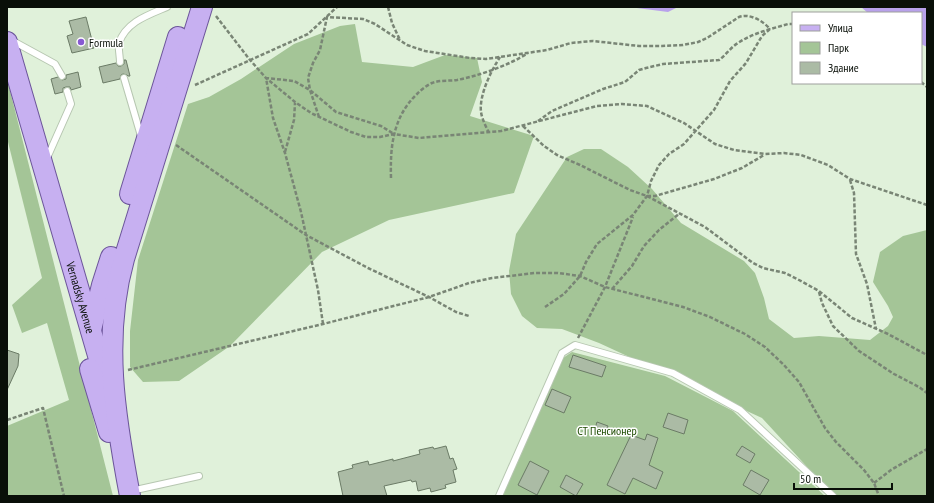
<svg xmlns="http://www.w3.org/2000/svg" width="934" height="503" font-family="'PT Sans Narrow',sans-serif">
  <rect width="100%" height="100%" fill="#e0f1da"/>
  <path fill="#a4c597" d="M355,24l7,38 51,5 32,-12 32,3 5,24 -12,34 64,20 -20,57 -125,27 -67,32 -92,94 -51,35 -36,1 -13,-15v-36l8,-71 50,-156 21,-7 32,-18 53,-35 46,-18z
    M7,79l106,417h-106v-70l62,-26 -22,-77 -25,10 -10,-28 30,-27 -35,-140z
    M584,149h17l27,18 24,22 29,34 63,38 11,12 9,25 5,21 25,19 25,-2 51,4 18,-14 5,-9 -5,-11 -15,-24 7,-30 23,-16 24,-6v266h-93l-72,-78 -163,-75 -37,-14 -25,-1 -15,-12 -11,-22 -2,-23 7,-37 51,-77z
    M572,352l93,24 68,35 92,85h-323l61,-138z"/>
  <path fill="#b8a1eb" d="M629,7h49l-10,5z
    M861,7h66v40l-6,-3v-31h-53z"/>
  <path fill="#abbba5" stroke="#6b7b66" d="M86,17l8,31 -22,5 -5,-17 6,-2 -4,-13z
    M124,60h2l4,16h-2l-1,-1 -4,-1 -2,1 -1,4 -17,4 -4,-16 17,-4 2,3h3l3,-2z
    M78,72l3,15 -10,3 -1,-3h-4l-3,1v4l-8,2 -4,-15 7,-2 4,3 4,-1v-4z
    M7,350l12,4 -1,12 -11,24z
    M573,355l33,11 -4,11 -33,-10z
    M552,389l19,8 -7,16 -19,-8z
    M668,413l20,7 -4,14 -21,-7z
    M597,422l11,4 -4,10 -10,-4z
    M647,434l11,4 -9,27 14,7 -7,17 -23,-11 -8,16 -18,-9 24,-50 14,5z
    M446,446l4,13 3,-1 4,11 -4,1 3,12 -11,3 1,3 -15,4 -1,-4 -12,3 -2,-10 -4,1 -1,-2 -27,6 3,10h-44l-5,-24 15,-4 -1,-3 16,-4 1,4 24,-6v2l27,-7 -1,-4 14,-3 1,2z
    M742,446l13,8 -5,9 -14,-8z
    M530,461l19,10 -12,24 -19,-10z
    M751,470l18,10 -9,15 -17,-10z
    M566,475l17,9 -7,12 -16,-9z"/>
  <g fill="none" stroke-linecap="round" stroke-linejoin="round">
    <g stroke="#b7c7b1" stroke-width="8">
      <path id="service" d="M11,40l44,24 7,12
        M120,62c0,-6 -2,-14 -1,-19 7,-21 29,-28 48,-36
        M124,78l17,58
        M47,158l24,-54 -4,-13
        M131,491l68,-15
        M499,496l63,-143 13,-8 98,28 67,37 93,86"/>
    </g>
    <g stroke="#6c559a" stroke-width="22">
      <g id="primary">
        <path id="s1" d="M7,42l99,341"/>
        <path d="M130,194l48,-157"/>
        <path d="M91,330l11,-45 9,-28"/>
        <path d="M90,369l19,63"/>
        <path d="M130,496c-15,-79 -28,-158 -6,-237l78,-252"/>
      </g>
    </g>
    <path stroke="#798575" stroke-width="2.5" stroke-dasharray="4 2" stroke-linecap="butt" d="M388,7l4,16 8,17
      M216,16l34,44 16,18 29,24 16,11 40,19 15,5h14l14,-3 25,4 82,-7 96,-25 25,-2 25,2 37,17 31,21 19,6 31,4 19,-1 17,2 27,10 22,14 77,26
      M921,82l6,5
      M195,85l113,-51 29,-27
      M319,117l-9,-27 -2,-12 5,-15 7,-13 7,-33 36,2 12,5 32,21 18,6 45,7 16,1 61,-9 24,-7 22,-2 46,5h23l21,-1 15,-3 9,-4 32,-21c11,-4 24,4 31,12
      M538,121l14,-10 51,-22 22,-7 14,-12 7,-2 17,-4 56,-4c7,-5 12,-13 19,-17 15,-10 33,-14 50,-19h5
      M523,126l21,20 13,9 23,10 50,25 17,6 58,31 48,36 10,5 22,5 14,7 20,11 33,27 36,16 39,21
      M489,133c-3,-6 -7,-14 -8,-21 -2,-17 10,-41 19,-55
      M176,145l130,90 62,33 61,29 27,15 13,4
      M285,152l9,-32 1,-17
      M391,178c-1,-32 2,-61 26,-84 4,-4 10,-9 15,-11 8,-3 17,-2 25,-3 21,-4 53,-15 71,-27
      M850,180l4,13 2,61 11,30 9,45
      M647,196h8l59,-17 28,-11 22,-13
      M612,289l20,-23 12,-20 15,-16 20,-16
      M819,292l3,11 11,23 26,25 35,23 25,13 8,6
      M545,307l19,-13 16,-18 6,-14 11,-18 36,-29 14,-19 4,-15 8,-16 10,-11 15,-10 30,-34 16,-29 16,-18 16,-27 8,-7
      M323,324l-5,-34 -17,-78 -16,-59 -12,-35 -7,-40 28,3 16,9 26,22 45,14 13,8
      M578,338l27,-51 28,-70
      M128,370l195,-46 106,-27 40,-14 23,-5 43,-5h23l22,3 25,11 78,20 27,10 35,17 20,13 19,18 15,17 26,46 11,14 28,28 10,13 5,13
      M7,420l36,-12 21,88
      M874,483l17,-13 36,-21"/>
    <use href="#service" stroke="#fff" stroke-width="6"/>
    <use href="#primary" stroke="#c7b0f1" stroke-width="20"/>
  </g>
  <circle fill="#8759d2" stroke="#fff" stroke-width="1.5" cx="81" cy="42" r="4"/>
  <g text-anchor="middle" dominant-baseline="central" stroke-width="3" stroke-linejoin="round" paint-order="stroke">
    <g font-size="12" fill="#090f08" stroke="#fff" text-anchor="start">
      <text x="89" y="42">Formula</text>
    </g>
    <g font-size="12" fill="#090f08" stroke="#fff">
      <text stroke="none"><textPath href="#s1" startOffset="266">Vernadsky Avenue</textPath></text>
    </g>
    <g font-size="12" fill="#1d4b01" stroke="#fff">
      <text x="607" y="430">СТ Пенсионер</text>
    </g>
  </g>
  <rect width="934" height="503" fill="none" stroke="#090f08" stroke-width="16"/>
  <rect x="792" y="12" width="130" height="72" fill="#ffffff" stroke="#9d9f9c"/>
  <rect x="800" y="25" width="20" height="6" fill="#c7b0f1" stroke="#9d9f9c"/>
  <text x="828" y="32" font-size="12" fill="#090f08">Улица</text>
  <rect x="800" y="42" width="20" height="12" fill="#a4c597" stroke="#9d9f9c"/>
  <text x="828" y="52" font-size="12" fill="#090f08">Парк</text>
  <rect x="800" y="62" width="20" height="12" fill="#abbba5" stroke="#9d9f9c"/>
  <text x="828" y="72" font-size="12" fill="#090f08">Здание</text>
  <path d="M794 483v6h98v-6" fill="none" stroke="#090f08" stroke-width="2"/>
  <text x="800" y="483" font-size="12" fill="#090f08" stroke="#ffffff" stroke-width="3" paint-order="stroke">50 m</text>
</svg>
